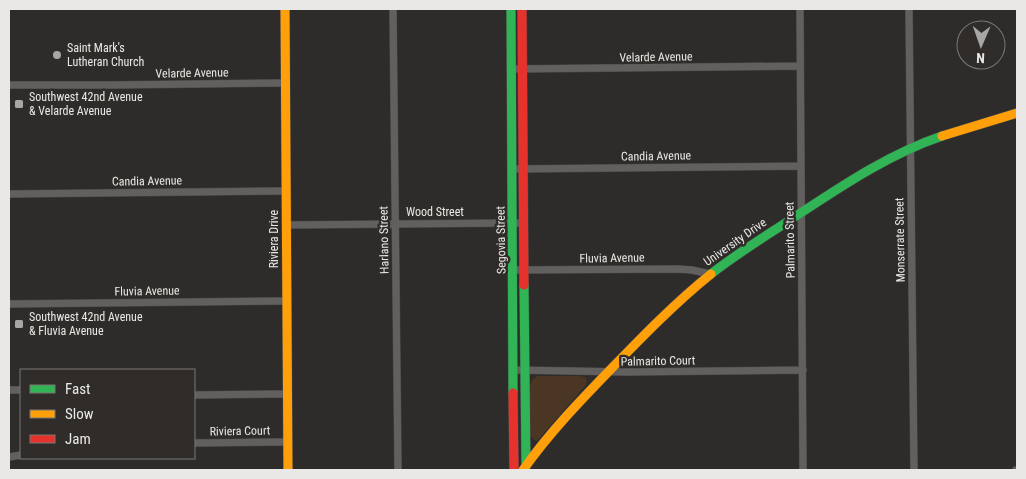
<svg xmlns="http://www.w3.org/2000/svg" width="1026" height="479" font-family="'Roboto Condensed',sans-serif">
  <rect width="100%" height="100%" fill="#2e2c2a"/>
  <path fill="#4b3623" d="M537,376h44l5,2 1,2 -2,6 -47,54 -2,1 -5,-4 -1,-3v-49l3,-6z"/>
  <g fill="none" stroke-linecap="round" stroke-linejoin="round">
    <g stroke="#484746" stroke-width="8">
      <path id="street" d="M393,9l5,461
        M800,9l3,461
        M909,9l5,461
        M512,69l288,-3
        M9,85h102l174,-2
        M513,169l287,-3
        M9,194l277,-3
        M286,225l238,-2
        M513,270l165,-1 14,1 18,4
        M9,304l277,-3
        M514,370l113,2 176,-2
        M9,390h12
        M194,395l93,-1
        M194,443l93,-1
        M9,457l12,-2
        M1016,470h1"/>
    </g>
    <g stroke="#484746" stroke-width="10">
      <path id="fast" d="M511,9l2,384
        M711,274c24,-19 50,-35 76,-52 49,-32 99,-67 155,-86
        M524,285l2,181"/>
    </g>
    <g stroke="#484746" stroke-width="10">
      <path id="slow" d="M285,9l3,461
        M942,136l75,-23
        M523,470c26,-37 57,-69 88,-101 32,-33 64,-66 100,-95"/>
    </g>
    <g stroke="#484746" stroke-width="10">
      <path id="jam" d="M522,9l2,276
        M513,393l1,77"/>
    </g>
    <use href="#street" stroke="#61605e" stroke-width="7"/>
    <use href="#fast" stroke="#30b455" stroke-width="9"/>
    <use href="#slow" stroke="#ff9f0a" stroke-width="9"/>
    <use href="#jam" stroke="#e5322d" stroke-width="9"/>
  </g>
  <g fill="#a8a6a4" stroke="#2f2c29" stroke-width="2">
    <circle cx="57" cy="55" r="5"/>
    <rect x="14" y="99" width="10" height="10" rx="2.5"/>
    <rect x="14" y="319" width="10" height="10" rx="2.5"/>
  </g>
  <g text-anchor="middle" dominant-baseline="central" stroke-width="5" stroke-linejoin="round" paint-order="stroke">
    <g font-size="12" fill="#eae8e6" stroke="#2f2c29" text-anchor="start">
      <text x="67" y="48">Saint Mark's<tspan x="67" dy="14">Lutheran Church</tspan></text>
      <text x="29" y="97">Southwest 42nd Avenue<tspan x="29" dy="14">&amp; Velarde Avenue</tspan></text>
      <text x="29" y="317">Southwest 42nd Avenue<tspan x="29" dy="14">&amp; Fluvia Avenue</tspan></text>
    </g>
    <g font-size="12" fill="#eae8e6" stroke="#2f2c29">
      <text transform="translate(656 57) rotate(-1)">Velarde Avenue</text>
      <text transform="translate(192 73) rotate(-1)">Velarde Avenue</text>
      <text transform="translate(656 156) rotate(-1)">Candia Avenue</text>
      <text transform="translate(147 181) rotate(-1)">Candia Avenue</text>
      <text x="435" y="212">Wood Street</text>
      <text transform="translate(274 239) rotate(-90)">Riviera Drive</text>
      <text transform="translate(384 240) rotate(-91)">Harlano Street</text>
      <text transform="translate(501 240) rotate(-91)">Segovia Street</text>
      <text transform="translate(790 240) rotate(-91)">Palmarito Street</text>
      <text transform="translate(900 240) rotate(-91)">Monserrate Street</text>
      <text transform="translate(735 242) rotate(-35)">University Drive</text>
      <text transform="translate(612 258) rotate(-1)">Fluvia Avenue</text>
      <text transform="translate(147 291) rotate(-1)">Fluvia Avenue</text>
      <text transform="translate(658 361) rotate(-1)">Palmarito Court</text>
      <text transform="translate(240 431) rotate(-1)">Riviera Court</text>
    </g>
  </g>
  <rect width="1026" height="479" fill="none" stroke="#eae8e6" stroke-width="20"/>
  <rect x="20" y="369" width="175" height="90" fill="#2f2c29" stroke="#7a7775"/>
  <rect x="30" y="385" width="25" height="8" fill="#30b455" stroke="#7a7775"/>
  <text x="65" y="394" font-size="15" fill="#eae8e6">Fast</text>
  <rect x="30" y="410" width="25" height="8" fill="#ff9f0a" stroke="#7a7775"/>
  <text x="65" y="419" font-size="15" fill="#eae8e6">Slow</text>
  <rect x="30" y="435" width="25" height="8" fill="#e5322d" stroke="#7a7775"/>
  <text x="65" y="444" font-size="15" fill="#eae8e6">Jam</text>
  <g transform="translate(981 45) rotate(182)"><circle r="24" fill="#2f2c29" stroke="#7a7775"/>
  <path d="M0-4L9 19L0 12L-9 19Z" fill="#a8a6a4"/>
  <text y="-8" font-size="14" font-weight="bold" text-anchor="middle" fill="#eae8e6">N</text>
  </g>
</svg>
